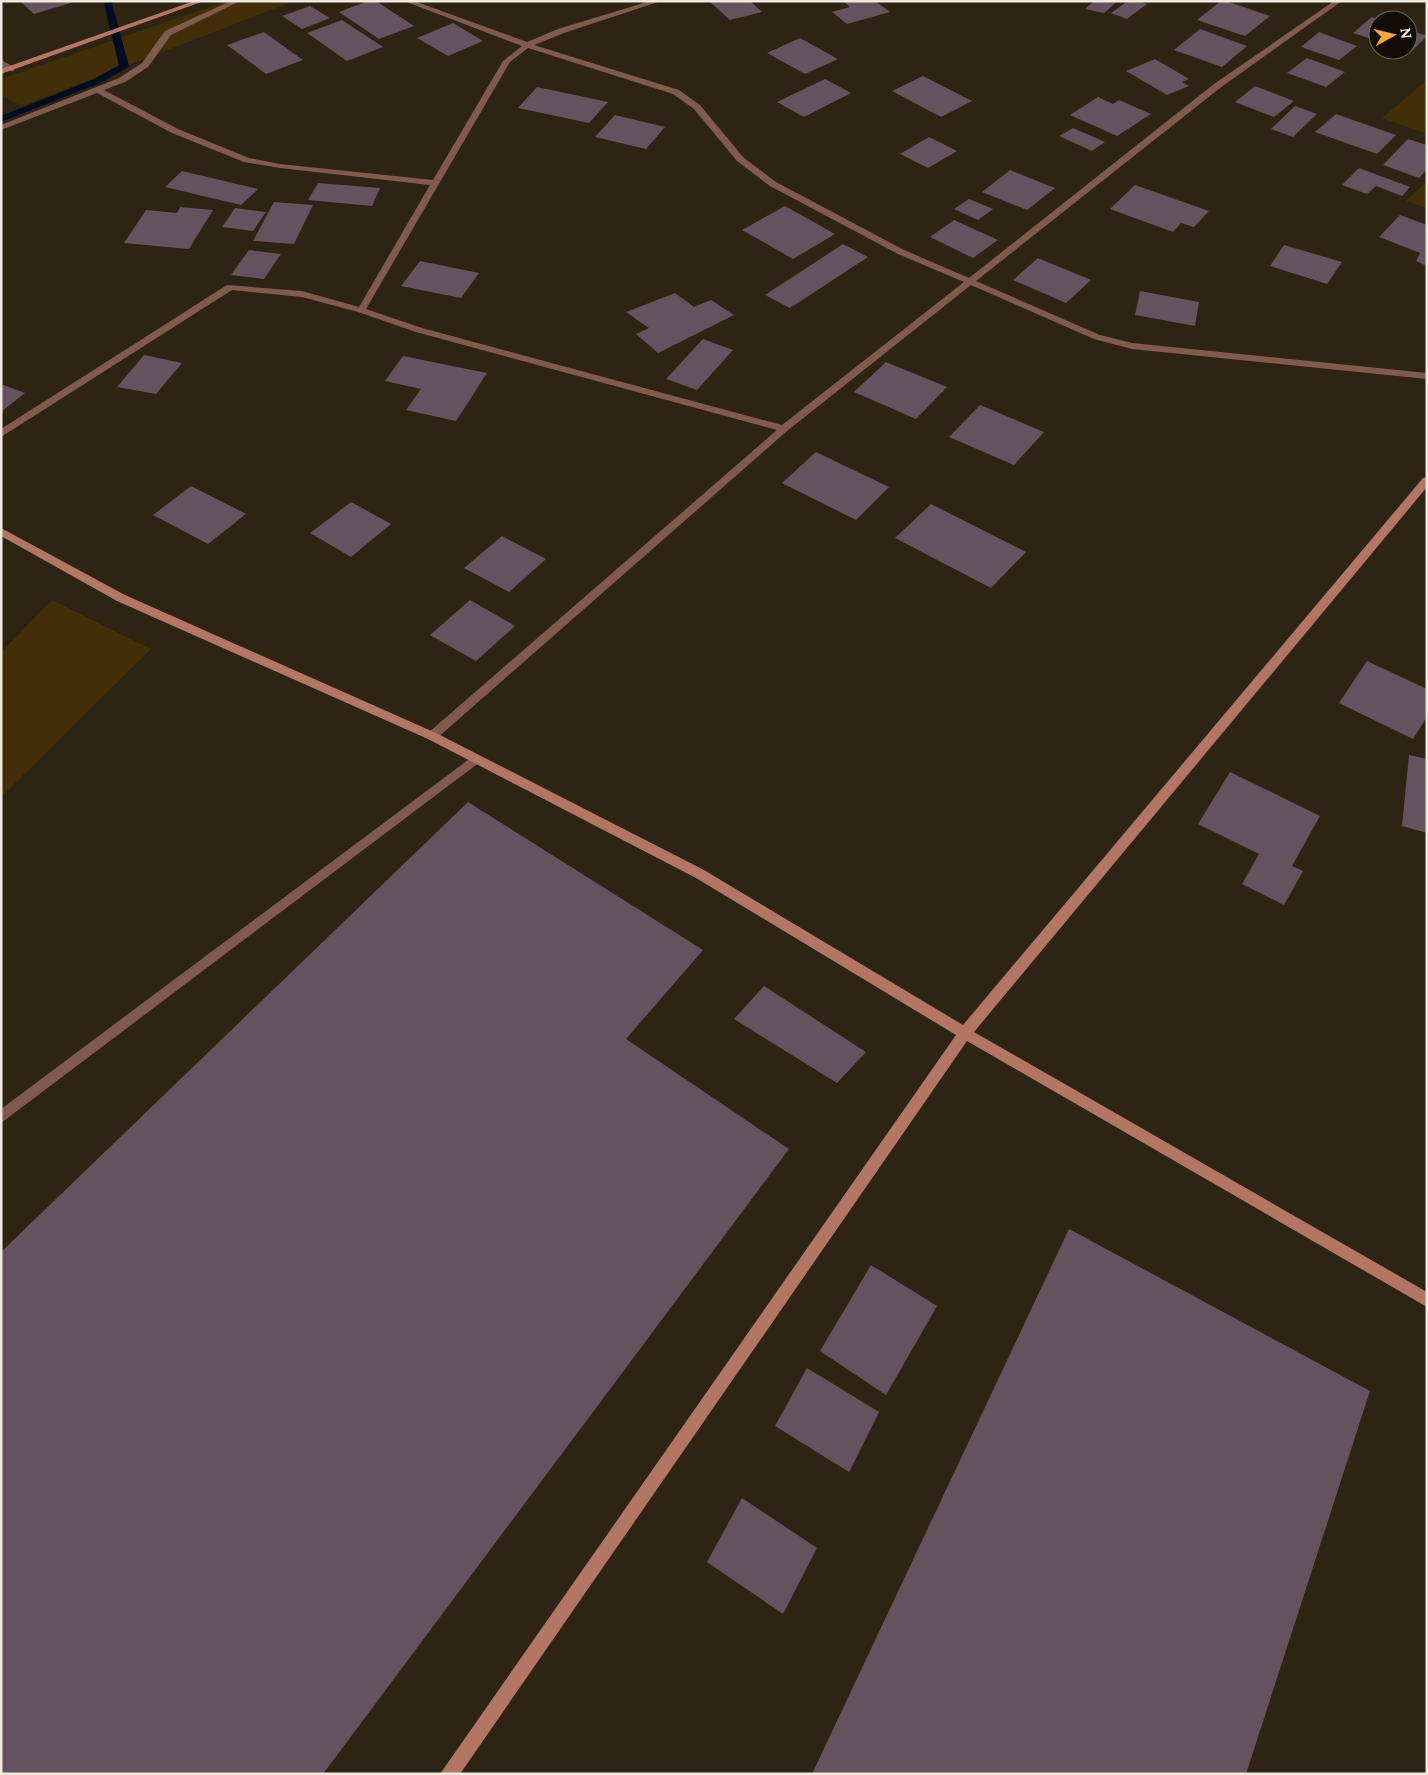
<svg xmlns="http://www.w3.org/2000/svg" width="1428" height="1775" font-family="Lora,serif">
  <rect width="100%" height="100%" fill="#2e2413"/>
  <path fill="#422f08" d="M227,1h67l-272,105 -21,-11v-16z
    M1427,80v54l-45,-16z
    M1427,181v27l-21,-7z
    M52,600l99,49 -150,148v-145z"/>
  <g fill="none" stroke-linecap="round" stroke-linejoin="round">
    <path fill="#000d20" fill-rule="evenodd" d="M106,1h8l-2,3 17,62 -2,2 -27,15 -99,39v-6l93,-37 25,-14 -15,-61z"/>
  </g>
  <path fill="#64525f" d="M20,1h54v1l-40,12z
    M368,1h8l38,25 -35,13 -40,-27z
    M709,1h41l12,11 -32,8z
    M843,1h32l15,11 -43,12 -15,-12 18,-5z
    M1094,1h24l-14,12 -19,-4z
    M1128,1h11l8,3 -20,15 -16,-6z
    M1221,1h5l44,15 -25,20 -48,-16z
    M310,6l20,12 -28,11 -20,-13z
    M1372,17l6,3v21l-25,-8z
    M342,20l41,27 -36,14 -40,-28z
    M453,23l30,18 -35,15 -31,-18z
    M1200,29l47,17 -25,21 -48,-17z
    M1408,29l19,7 -16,16 -3,-1z
    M264,32l39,28 -37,14 -39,-29z
    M1319,32l38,14 -18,14 -38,-13z
    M800,38l38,21 -33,15 -38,-21z
    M1307,58l38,14 -19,15 -39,-14z
    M1155,59l34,20 -7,3 7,4 -22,9 -41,-24z
    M923,76l49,25 -31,16 -49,-26z
    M825,79l26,14 -47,24 -27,-15z
    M1255,86l39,15 -20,16 -39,-15z
    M537,87l71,15 -19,21 -71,-15z
    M1098,97l15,7 6,-4 32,14 -34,22 -47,-21z
    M1295,106l22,8 -24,23 -22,-8z
    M1336,114l60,21 -19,19 -62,-22z
    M615,115l50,12 -19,22 -51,-12z
    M1073,128l32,14 -13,9 -33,-15z
    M929,137l28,14 -29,17 -28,-14z
    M1408,139l19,6v24l-8,9 -36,-13z
    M1359,168l51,19 -8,9 -26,-10 -9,8 -25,-9z
    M1010,170l45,18 -28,22 -45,-18z
    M182,171l76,18 -17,16 -76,-18z
    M318,183l62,5 -8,18 -64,-6z
    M1135,185l74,26 -15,16 -13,-4 -8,9 -63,-23z
    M969,199l24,10 -15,11 -24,-11z
    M274,202l39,3 -19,39 -41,-3z
    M785,206l50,28 -42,25 -51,-29z
    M180,207l33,3 -24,39 -65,-6 22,-33 31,3z
    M235,208l31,4 -13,19 -31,-4z
    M1400,215l27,10v41l-11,-5 4,-8 -41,-16z
    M954,220l44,20 -25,18 -43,-21z
    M843,244l25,13 -78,51 -25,-13z
    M1284,245l58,17 -15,22 -57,-18z
    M249,250l32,4 -17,25 -33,-4z
    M1038,258l53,22 -25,23 -53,-23z
    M420,261l59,12 -18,25 -60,-12z
    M1140,291l59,11 -4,24 -60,-11z
    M675,293l19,14 17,-7 23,15 -76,38 -22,-19 13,-6 -23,-16z
    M703,339l30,11 -36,40 -31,-11z
    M144,355l38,8 -26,31 -39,-7z
    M403,356l84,17 -31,48 -50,-11 15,-21 -36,-8z
    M886,362l61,25 -31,32 -62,-27z
    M1,384l24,9 -24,19z
    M980,405l64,27 -30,33 -65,-28z
    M816,452l73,35 -33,33 -74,-37z
    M191,486l55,28 -38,30 -55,-29z
    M351,502l40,22 -40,33 -41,-24z
    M931,504l95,48 -35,36 -96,-50z
    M502,536l44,23 -37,33 -45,-24z
    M470,600l45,26 -39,35 -46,-26z
    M1367,661l60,28v28l-14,22 -74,-36z
    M1409,755l18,4v74l-25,-7z
    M1230,772l90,44 -28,50 11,5 -19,34 -42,-21 17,-30 -61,-30z
    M468,802l235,148 -77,89 163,110 -466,625h-322v-522z
    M764,986l102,66 -29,31 -103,-64z
    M1069,1229l301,162 -124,383h-434z
    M871,1265l66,41 -51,89 -66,-44z
    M807,1368l72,44 -30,60 -74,-46z
    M742,1498l75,50 -34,66 -76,-52z"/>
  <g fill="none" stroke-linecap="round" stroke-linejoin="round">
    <path fill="#805a4f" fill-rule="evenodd" d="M231,1h9l-69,34 -23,32 -23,15 -21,8 74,39 71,29 31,6 153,16 70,-119 19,-15 -118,-45h10l113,41 31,-13 92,-28h11l-97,32 -30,12 145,45 21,15 43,52 33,25 128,68 65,28 245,-194 120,-83h8l-122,87 -244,193 124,54 32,8 295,30v6l-295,-30 -38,-10 -123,-54 -184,146 -351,308h-8l-2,-3 2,-3 349,-303 -361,-98 -58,-20 -56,-15 -70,-7 -231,147v-8l226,-144 75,6 57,16 71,-122 -150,-17 -36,-6 -72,-29 -75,-40 -96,37v-5l118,-47 23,-15 23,-32zM528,48l145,46 21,15 43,52 33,25 128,68 66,28 -182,143 -360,-97 -56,-19 144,-247z
      M1,60l13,7v4h-6l-7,-5z
      M476,754l6,5 -2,3 -479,361v-14z"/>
    <path fill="#b37665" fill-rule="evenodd" d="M194,1h10l-203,73v-5z
      M1427,477v10l-453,545 453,260v15l-460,-266 -507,733h-20l516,-739 -260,-157 -268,-139 -311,-138 -116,-65v-8l124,67 311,138 268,137 259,155 460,-547z"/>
  </g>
  <rect width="1428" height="1775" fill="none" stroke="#f0e9df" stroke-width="5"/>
  <g transform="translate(1393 35) rotate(82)"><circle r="24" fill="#120e07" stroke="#6b665d"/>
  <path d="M0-4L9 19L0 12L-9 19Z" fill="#f5a345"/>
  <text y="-8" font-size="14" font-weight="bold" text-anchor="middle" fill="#f0e9df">N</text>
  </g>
</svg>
